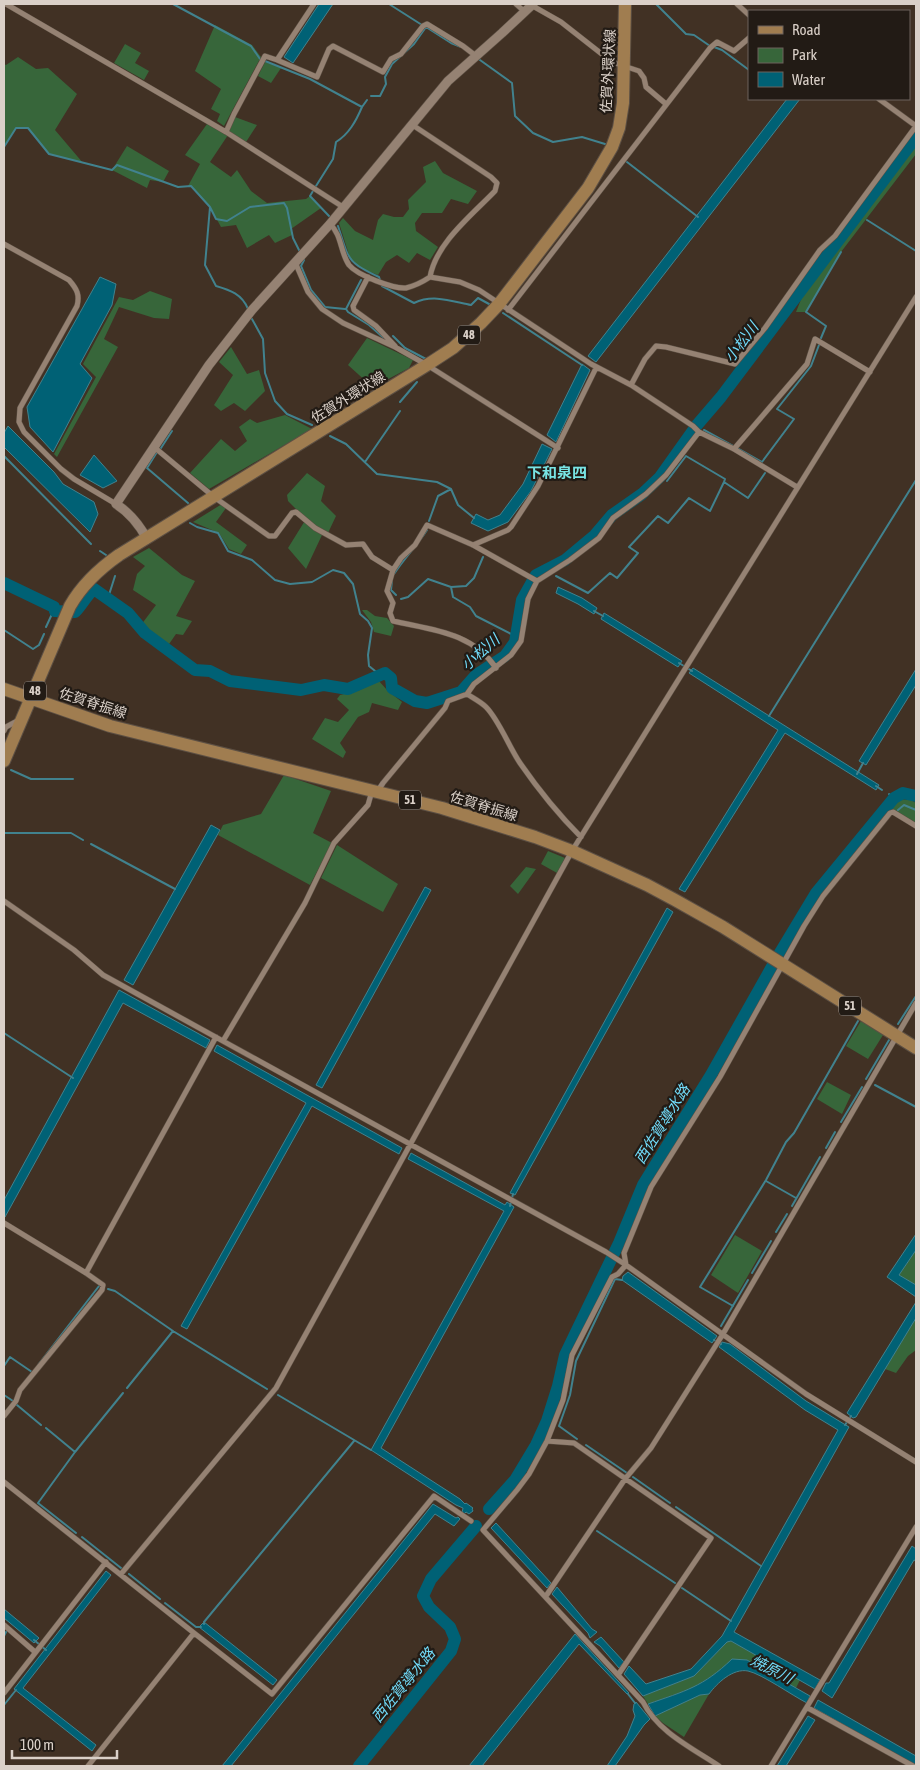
<svg xmlns="http://www.w3.org/2000/svg" width="920" height="1770" font-family="'Asap Condensed','Noto Sans JP',sans-serif">
  <rect width="100%" height="100%" fill="#413124"/>
  <path fill="#37663a" d="M215,25l37,20 9,12 -37,69 -7,-5 3,-7 -9,-5 10,-20 -26,-18z
    M125,44l16,9 -6,10 14,8 -5,9 -30,-17z
    M18,57l18,12 12,-1 29,26 -22,36 28,33 -34,-9 -21,-26h-12l-12,19v-83l2,1z
    M265,62l16,6 -10,15 -13,-7z
    M235,117l22,8 -11,17 -16,-10 -20,30 21,15 6,-7 14,21 16,12 39,-4 4,-3 11,12 -30,21 1,6 -17,8 -6,-8 -22,13 -11,-23 -15,2 -11,-20 -19,-21h-3l12,-22 -15,-9 22,-31 19,11z
    M916,143v11l-75,98 -35,60h-10l10,-25z
    M127,146l42,25 -6,11 -13,-2 -3,8 -35,-18z
    M435,161l8,12 34,18 -9,13 -17,-5 -9,14h-20l-7,10 1,8 22,16 -8,13 -13,-7 -8,10 -12,-8 -11,7 -8,13 -20,-8 -8,-9 -11,-35 4,-5 12,13 18,9 5,-20 5,-6 11,3h9l6,-8 -1,-9 18,-18 -3,-15z
    M150,291l22,8 -3,20 -15,-1 -35,-11 -15,32 14,8 -61,110 -3,-3 42,-77 -13,-13 36,-67 14,3z
    M367,338l46,22 -4,8 -32,17 -8,-1 -21,-19z
    M231,347l16,27 12,-4 6,21 -20,20 -11,-8 -13,8 -7,-6 19,-30 -14,-13z
    M285,415l27,14 -103,60 -19,-16 31,-34 14,12 12,-10 -8,-14 11,-8 7,4z
    M307,473l18,13 -4,15 15,15 -8,17 -6,2 -16,34 -18,-21 18,-29 -18,-18 -1,-6z
    M222,504l4,4 -10,14 31,23 -6,9 -12,-5 -10,-16 -26,-11z
    M149,548l33,27 13,6 -19,35 16,5 -9,14 -7,-1 -9,13 -26,-22 15,-20 -23,-15 4,-16 8,-8 -12,-9z
    M362,610h5l8,6 12,2 7,8 -3,10 -17,-4 -3,-10z
    M378,680l10,11 14,11 -4,8 -26,-7 -3,9 -11,5 -18,26 6,9 -3,6 -31,-19 13,-21 13,4 11,-12 -12,-11 3,-4 20,-5z
    M284,775l47,16 -18,42 19,10 -22,42 -92,-50 5,-10 38,-11z
    M899,799l12,1 5,3v20l-25,-15z
    M337,845l61,39 -15,28 -62,-34z
    M548,851l17,7 -8,15 -16,-9z
    M526,867l10,2 -18,25 -8,-8z
    M861,1021l22,14 -15,24 -22,-13z
    M827,1082l24,13 -9,19 -25,-15z
    M735,1235l27,16 -24,42 -27,-18z
    M916,1250v35l-17,-10z
    M916,1318v32l-8,6 -12,17 -11,-4z
    M731,1641l69,39 -4,8 -49,-28 -27,11 -27,17 -45,16 -5,-8 51,-20 33,-34z
    M709,1694l-25,43 -21,-14 -8,-7 45,-21z"/>
  <path fill="#006175" stroke="#41828e" d="M319,4h14l-40,59 -9,-6z
    M787,99h13l-204,263 -8,-6z
    M100,277l16,7 -4,21 -32,59 12,14 -39,74 -23,-25 -3,-20z
    M582,364l8,6 -34,72 -9,-7z
    M8,426l46,46 9,12 31,18 4,12 -8,18 -86,-85v-14z
    M542,444l10,5 -21,42 -23,31 -20,9 -17,-8 5,-9 12,6 12,-5 23,-31z
    M94,455l23,26 -14,7 -23,-13z
    M558,587l24,11 15,10 -3,6 -16,-10 -22,-11z
    M604,613l78,48 -4,6 -77,-48z
    M693,668l186,117 -3,5 -91,-57 -100,159 -6,-3 99,-159 -89,-57z
    M916,669v16l-50,80 -7,-4z
    M211,825l9,5 -87,155 -9,-5z
    M425,887l6,3 -109,198 -6,-3z
    M667,908l6,4 -158,283 -5,-2z
    M119,990l91,50 -4,8 -83,-45 -118,214 -1,-17z
    M217,1045l185,103 -3,6 -87,-48 -125,223 -6,-3 125,-223 -92,-52z
    M411,1153l94,52 2,-3 7,5 -133,241 79,51 5,5 1,-1 7,5 -1,1 1,2 -4,3 -3,-2 -2,2 -2,-1 1,-5 -7,-3 -85,-55 133,-239 -96,-52z
    M916,1234v16l-17,25 17,10v12l-29,-20z
    M628,1272l89,64 -5,7 -90,-63 1,-4z
    M916,1302v16l-60,99 -3,1 -6,-5z
    M722,1342l8,2 76,57 43,26 -115,205 86,48 -5,9 -84,-48 -4,1 -33,34 -51,20 -19,-22 5,-8 17,18 45,-15 31,-33 116,-206 -33,-20 -86,-63z
    M433,1504l23,14 2,-1 2,2 -6,7 -19,-12 -204,252h-9z
    M496,1523l55,60 -4,5 -56,-60z
    M912,1546l4,3v12l-2,-1 -82,138 -10,-7 4,-8h3z
    M106,1571l5,4 -88,113 73,57 -4,6 -78,-62z
    M557,1587l35,42 5,3 -7,6 -2,-5 -36,-39z
    M4,1609l35,29 -5,5 -30,-25z
    M204,1622l73,58 -4,5 -74,-58z
    M575,1634l54,59 -2,1 -48,-50 -97,122h-13z
    M601,1637l23,25 -5,6 -19,-22 -6,-4z
    M732,1659l15,1 63,36 -3,7c-14,-7 -45,-29 -59,-32 -15,-3 -31,12 -39,23l-9,1 -45,21 -7,-12c37,-13 55,-17 84,-45z
    M818,1700l98,56v10l-102,-58z
    M636,1702l14,17 -6,6 -29,41h-8l20,-30 8,-20 -2,-6 1,-6z
    M808,1716l7,4 -29,46h-9z"/>
  <g fill="none" stroke-linecap="round" stroke-linejoin="round">
    <path stroke="#41828e" stroke-width="2" d="M173,4l78,42 9,13
      M389,4l33,21
      M656,4l30,30 8,1 16,11
      M714,47l8,3 27,20
      M480,60l32,23 3,33 18,17 20,9 29,-5 23,7
      M265,61l45,18 52,28 5,-7
      M371,96h9l6,-12 -1,-7 7,-13 22,-20 12,-17 25,16 10,4
      M4,147l12,-19h12l21,26 63,16 5,-5 61,22 13,-1 19,21 -5,58 11,21c14,4 26,8 32,23
      M627,162l71,55
      M316,186l17,-27 3,-17c13,-8 20,-21 26,-35
      M313,191l-3,5 19,20
      M210,207l6,12 11,2 23,-14 34,-4 3,5 6,30 6,12
      M867,220l49,31
      M338,226c11,33 8,36 41,51l3,9 32,17c19,-9 37,-2 57,2l7,-7 11,6
      M304,260l-3,6 10,24 14,17 20,2
      M361,280l-15,29 2,3 21,13 16,14
      M503,313l79,52
      M252,319l11,20 2,34 10,28 12,13 25,11
      M393,336l12,12 21,11
      M821,338l5,-12 -20,-14 35,-60
      M400,402l17,-20
      M704,430l29,16
      M330,436l16,8 31,30 60,8 14,7 7,16 16,13
      M161,448l11,-17
      M739,449l23,13 32,-43 -17,-10 34,-43 8,-21
      M157,452l-10,16 41,35
      M4,456l87,88
      M365,462l35,-51
      M667,481l19,-25 39,23 -1,3
      M429,521l9,-25 13,-7
      M190,523l7,4 21,6 10,18 24,9 23,20 15,4 22,-2 21,-12 11,3 9,11 7,30 8,7 4,7 -4,27 1,11 11,9
      M100,551l6,4
      M394,574c10,-16 23,-28 33,-44
      M556,576l32,17 22,-20 7,5 21,-25 -9,-6 29,-31 10,7 21,-25 21,13 14,-29 24,16 17,-25
      M392,581l-1,9 5,5
      M451,587l15,-1 8,-8 9,-21
      M108,598l7,-22
      M401,599l7,-2 20,-18 23,8 2,10 17,10 6,9 35,18 6,1
      M594,611l9,5
      M46,627l6,-13 3,-3
      M4,630l29,19 6,-4 5,-11
      M679,663l13,8
      M769,716l147,-236
      M11,770l20,9h42
      M857,774l6,-11
      M876,786l6,4
      M889,794l5,4
      M898,810l6,-5 12,5
      M4,833h67l12,7
      M91,844l84,45
      M898,1024l18,-28
      M4,1033l69,45
      M866,1079l23,-39
      M875,1085l41,22
      M841,1122l21,-35
      M826,1148l9,-16
      M766,1181l30,17
      M510,1206l3,-12
      M792,1206l28,-49
      M776,1232l11,-18
      M752,1273l19,-32
      M108,1289l7,2 58,40 94,58
      M733,1306l-33,-19 66,-107 20,-38 8,-9 64,-112
      M721,1326l27,-46
      M714,1340l7,4
      M38,1365l61,-79
      M4,1366l6,-9 22,15
      M127,1388l46,-57
      M4,1395l9,6
      M278,1395l93,55
      M17,1405l24,20
      M845,1425l6,-9
      M46,1428l29,24 -37,51 38,30
      M577,1439l-18,-13 11,-31 6,-34 39,-82 7,1
      M586,1445l41,28
      M75,1452l48,-59
      M633,1477l37,26
      M676,1507l85,59
      M597,1531l78,52
      M82,1537l39,31
      M129,1574l31,25
      M682,1588l49,33
      M165,1603l31,24h5
      M204,1624v-2l150,-181
      M4,1636l2,-4
      M34,1640l12,10
      M628,1694l7,9
      M4,1705l12,-15"/>
    <path stroke="#006175" stroke-width="12" d="M4,583l50,24 1,4 20,1c7,-7 11,-16 19,-23l34,24 17,20 50,37 15,1 20,10 71,9 23,-5 24,4 37,-16 6,5 1,10 23,13 12,2 34,-11 15,-17 29,-19 10,-14 7,-42 14,-25 29,-15 30,-25 17,-20 30,-21 18,-17 37,-52 24,-28 195,-260
      M489,1509l26,-29 21,-35 11,-24 11,-35 7,-31 54,-112 24,-58 68,-110 67,-119 38,-63 78,-95 9,-5 13,3
      M359,1766l92,-115 4,-12 -5,-12 -21,-20 -6,-11 8,-17 45,-53"/>
    <g stroke="#5d5044" stroke-width="6">
      <path id="minor" d="M6,4l220,128 117,75
        M516,4l9,8
        M737,4l12,11
        M531,5l30,17 51,40 27,9 5,7 2,9 20,17
        M277,60l40,17 12,-28 4,-3 50,26 8,-13 10,-5 22,-28 4,-2 36,22 13,10
        M879,99l37,27
        M411,124l80,53 6,6 -2,8c-23,24 -59,52 -65,86
        M226,132l8,-18 31,-58 12,4 37,-56
        M330,224c12,11 10,28 19,41 8,10 44,24 57,23 8,-2 18,-7 24,-11l30,5 19,8 112,74 40,21 62,41 6,6 35,17 63,38
        M4,244l65,36c8,9 11,15 8,26l-57,102 -1,14 5,10 37,37 13,10 42,25
        M295,262l13,30 14,17 21,14 52,24 32,18 131,83
        M368,277l-15,29 1,4 22,16 19,20
        M508,310l202,-262 7,-6 17,9 15,-13
        M631,385l14,-26 11,-13 10,1 69,17 30,-36 55,-78 15,-14 81,-110
        M154,447l60,50 55,39h6l17,-23 4,-1 19,16 31,17 17,-1 9,13 21,13
        M734,449l73,-85 8,-25 55,33
        M473,545l35,-15 3,-3 27,-41 58,-118
        M496,668c-24,-36 -64,-38 -103,-47l-3,-8 3,-10 -6,-12 6,-21 8,-12 14,-13 12,-20 46,20 64,36
        M467,694c6,4 14,8 19,13 13,13 23,40 34,56 18,26 38,51 61,74
        M4,731l2,-4 13,-7
        M377,792l6,-9 62,-75 3,-7 19,-7 7,-10 37,-29 10,-14 7,-42 9,-18 33,-21 29,-22 14,-20 33,-24 20,-19 33,-43
        M4,901l70,49 29,25 503,277 20,13 180,129 110,68
        M223,1041l82,-138 29,-60 34,-38 4,-14
        M4,1223l82,50 130,-236
        M4,1416l12,-15 4,-11 82,-100 1,-5 -17,-12
        M547,1441l27,2 137,95 -93,137
        M4,1482l190,151
        M121,1574l155,-186 296,-537 344,-554
        M546,1596l79,-117 26,-31 72,-114 193,-331
        M4,1625l31,27
        M4,1693l102,-131
        M808,1708l105,58
        M88,1766l106,-133 78,61 162,-198 37,25
        M719,1766c-27,-18 -61,-34 -76,-64l-160,-172 34,-40 12,-16 18,-33 16,-41 9,-45 40,-78 6,-3 8,-9 -2,-12 27,-66 69,-110 84,-151 19,-30 67,-83 3,-1 23,14
        M771,1766l145,-239"/>
    </g>
    <g stroke="#5d5044" stroke-width="10">
      <path id="tertiary" d="M147,539c-8,-15 -17,-26 -31,-35l93,-139 43,-55 78,-86 118,-143 54,-48 31,-29"/>
    </g>
    <g stroke="#5d5044" stroke-width="14">
      <path id="primary" d="M4,689l106,37 332,82 93,29 37,14 75,34 28,15 48,27 193,121
        M4,761l66,-155c12,-21 29,-37 49,-51l308,-190 26,-17 28,-25 18,-19 89,-116 24,-41 7,-19 4,-25 2,-99"/>
    </g>
    <use href="#minor" stroke="#958273" stroke-width="5"/>
    <use href="#tertiary" stroke="#958273" stroke-width="9"/>
    <use href="#primary" stroke="#a07d50" stroke-width="12"/>
  </g>
  <g text-anchor="middle" dominant-baseline="central" stroke-width="4.5" stroke-linejoin="round" paint-order="stroke">
    <g fill="#221b15" stroke="#a39a92" stroke-width="1">
      <rect x="458" y="325.5" width="22" height="19" rx="4"/>
      <rect x="24" y="681.5" width="22" height="19" rx="4"/>
      <rect x="399" y="790.5" width="22" height="19" rx="4"/>
      <rect x="839" y="996.5" width="22" height="19" rx="4"/>
    </g>
    <g font-size="12" font-weight="bold" fill="#dad0c8">
      <text x="469" y="335">48</text>
      <text x="35" y="691">48</text>
      <text x="410" y="800">51</text>
      <text x="850" y="1006">51</text>
    </g>
    <g font-size="14" fill="#dad0c8" stroke="#221b15">
      <text transform="translate(608 71) rotate(-87)">佐賀外環状線</text>
      <text transform="translate(348 397) rotate(-32)">佐賀外環状線</text>
      <text transform="translate(93 703) rotate(18)">佐賀脊振線</text>
      <text transform="translate(484 806) rotate(17)">佐賀脊振線</text>
    </g>
    <g font-size="15" font-style="italic" fill="#71dbf9" stroke="#221b15">
      <text transform="translate(741 342) rotate(-53)">小松川</text>
      <text transform="translate(480 652) rotate(-41)">小松川</text>
      <text transform="translate(662 1124) rotate(-58)">西佐賀導水路</text>
      <text transform="translate(772 1669) rotate(27)">焼原川</text>
      <text transform="translate(403 1685) rotate(-51)">西佐賀導水路</text>
    </g>
    <g font-size="15" font-weight="bold" fill="#78e4e4" stroke="#221b15">
      <text x="557" y="472">下和泉四</text>
    </g>
  </g>
  <rect width="920" height="1770" fill="none" stroke="#dad0c8" stroke-width="10"/>
  <rect x="748" y="10" width="162" height="90" fill="#221b15" stroke="#6c635d"/>
  <rect x="758" y="26" width="25" height="8" fill="#a07d50" stroke="#6c635d"/>
  <text x="792" y="35" font-size="15" fill="#dad0c8">Road</text>
  <rect x="758" y="48" width="25" height="15" fill="#37663a" stroke="#6c635d"/>
  <text x="792" y="60" font-size="15" fill="#dad0c8">Park</text>
  <rect x="758" y="72" width="25" height="15" fill="#006175" stroke="#6c635d"/>
  <text x="792" y="85" font-size="15" fill="#dad0c8">Water</text>
  <path d="M12 1750v8h105v-8" fill="none" stroke="#dad0c8" stroke-width="2.5"/>
  <text x="20" y="1750" font-size="15" fill="#dad0c8" stroke="#221b15" stroke-width="4" paint-order="stroke">100 m</text>
</svg>
